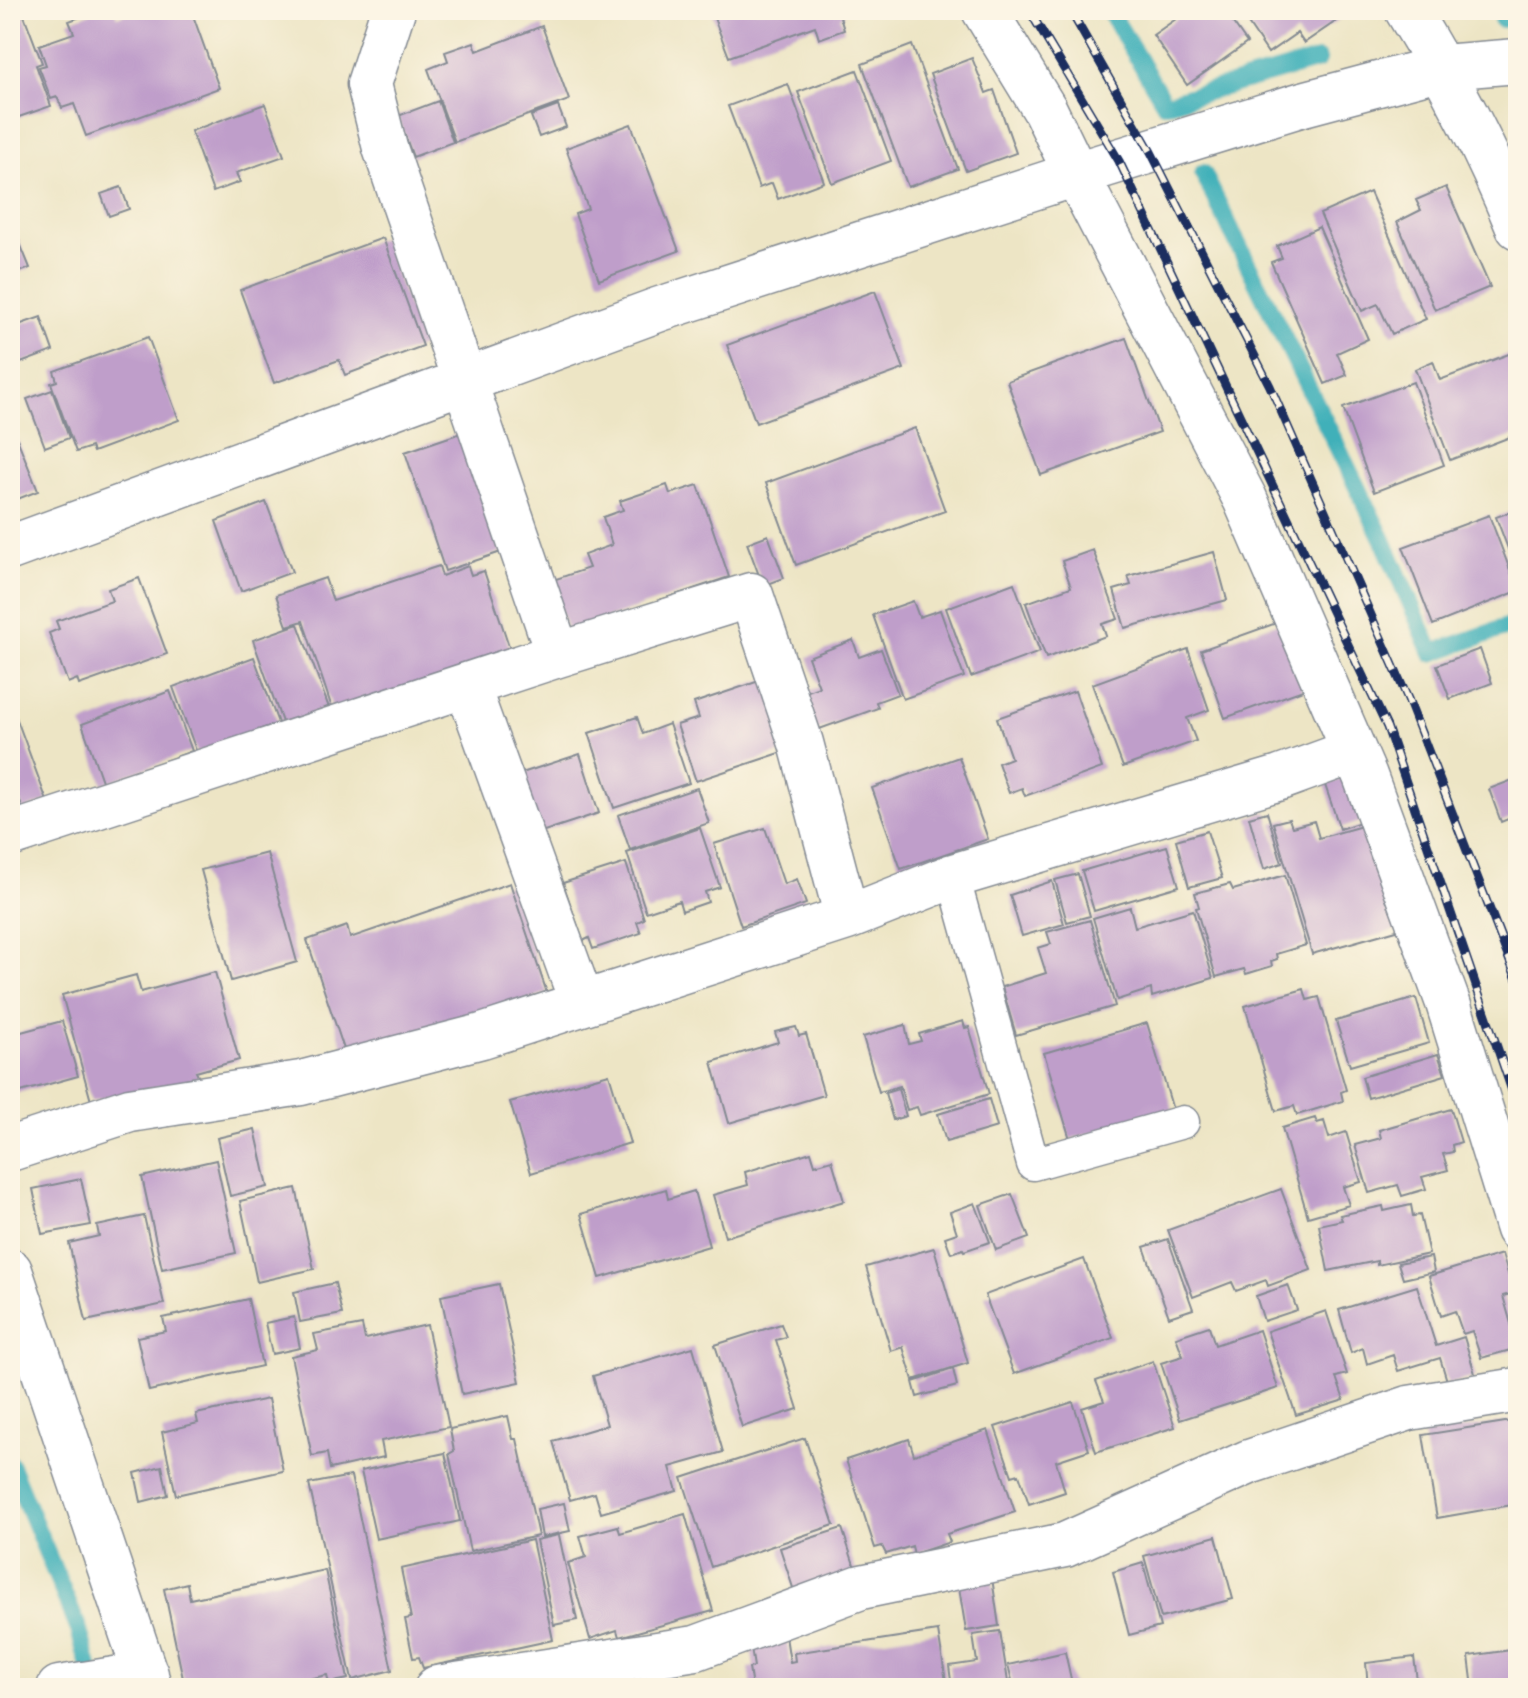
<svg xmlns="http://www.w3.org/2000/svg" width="1528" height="1698" font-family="'IM FELL Double Pica',serif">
  <rect width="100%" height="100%" fill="#fcf5e5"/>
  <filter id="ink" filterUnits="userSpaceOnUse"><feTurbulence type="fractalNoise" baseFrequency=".0125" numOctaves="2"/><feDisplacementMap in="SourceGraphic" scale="16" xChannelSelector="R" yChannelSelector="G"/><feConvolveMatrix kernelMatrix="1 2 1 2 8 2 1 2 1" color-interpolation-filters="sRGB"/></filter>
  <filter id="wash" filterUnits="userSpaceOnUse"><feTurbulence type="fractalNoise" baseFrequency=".006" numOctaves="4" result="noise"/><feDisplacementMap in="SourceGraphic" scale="32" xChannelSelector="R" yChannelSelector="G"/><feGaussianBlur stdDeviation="1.8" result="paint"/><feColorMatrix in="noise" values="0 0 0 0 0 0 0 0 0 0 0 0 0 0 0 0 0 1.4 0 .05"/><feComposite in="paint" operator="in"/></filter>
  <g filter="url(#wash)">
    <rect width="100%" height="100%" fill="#ede5c5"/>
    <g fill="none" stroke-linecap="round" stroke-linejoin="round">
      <path stroke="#40b0b9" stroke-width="18" d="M1109,10l56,94 153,-44
        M1502,19l16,-1
        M1203,173l180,367 49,113 86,-30
        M10,1464l69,166 15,55"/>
    </g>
    <g id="blocks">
      <path fill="#bf9eca" d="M16,10h6l20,53 -6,2 15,41 -41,14v-108z
        M99,10h16l2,7 19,-7h55l28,78 -133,48 -12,-32 -12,4 -5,-11 -6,2 -12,-32 7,-2 -7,-20 35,-12 -5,-12z
        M711,10h132l2,5 -5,2 4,13 -25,9 -4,-13 -86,31z
        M1189,10h35l23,33 -60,42 -34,-50z
        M1239,10h107l2,3 -44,30 -7,-10 -29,20z
        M542,26l27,74 -114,42 -27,-73 20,-8 -3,-9 29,-10 3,9z
        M912,45l46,124 -50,18 -46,-123z
        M972,58l14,35 8,-3 22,63 -50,18 -36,-97z
        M857,70l34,91 -59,22 -34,-91z
        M788,84l36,98 -46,17 -6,-16 -13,5 -31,-82z
        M438,101l15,41 -40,15 -15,-41z
        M265,104l19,52 -48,17 4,9 -27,10 -22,-61z
        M558,106l8,21 -27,10 -8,-21z
        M631,124l48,127 -80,29 -24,-66 13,-5 -22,-61z
        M121,187l8,22 -20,7 -8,-22z
        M1446,187l44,100 -55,23 -38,-88 24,-12 -5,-10z
        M1370,192l56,127 -34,15 -14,-30 -16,7 -42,-97z
        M10,219l20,49 -20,8z
        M1319,227l49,112 -31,14 10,22 -22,9 -54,-122 11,-4 -5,-12z
        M383,238l40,108 -78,29 -6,-15 -65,23 -34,-93z
        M875,291l29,78 -148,54 -29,-78z
        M41,317l12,34 -43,16v-39z
        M148,337l31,83 -86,32 -2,-5 -15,5 -25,-69 6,-2 -3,-10z
        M1126,338l34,94 -119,43 -34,-94z
        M1514,352l4,9v73l-68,26 -35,-91 18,-8 7,19z
        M1413,382l31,83 -70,27 -31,-84z
        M52,390l17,48 -24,9 -18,-48z
        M10,421l28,70 -28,11z
        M915,428l30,83 -149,54 -30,-82z
        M461,433l40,119 -56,19 -40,-119z
        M667,485l3,9 28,-9 31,92 -161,54 -18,-50 39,-13 -5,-13 28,-10 -9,-28 20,-7 -3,-9z
        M266,502l26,70 -51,19 -25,-70z
        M1518,509v66l-22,-58z
        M1489,515l29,76 -85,34 -30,-78z
        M768,535l16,43 -21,8 -16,-43z
        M1093,550l25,69 -16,5 4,12 -60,22 -20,-55 45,-16 -9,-26z
        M1214,552l13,48 -102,28 -11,-38 17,-5 -3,-9z
        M439,566l3,10 26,-10 3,9 13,-4 28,84 -178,59 -31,-93 -16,5 -11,-31 49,-17 8,23z
        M139,578l28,76 -88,31 -2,-6 -9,4 -19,-50 10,-4 -3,-8 56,-20 -4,-12z
        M1014,583l26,69 -69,25 -25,-69z
        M913,601l6,16 21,-7 24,67 -61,22 -30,-84z
        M1279,622l24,68 -78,28 -24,-68z
        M298,624l31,84 -46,17 -30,-85z
        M853,640l6,17 22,-8 17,45 -22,8 2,6 -64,23 -14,-37 19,-7 -11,-30z
        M1188,649l21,61 -22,8 9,23 -73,26 -31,-83z
        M1480,649l12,34 -42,16 -13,-34z
        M254,657l24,66 -81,30 -24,-66z
        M765,679l24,71 -93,31 -19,-56 22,-7 -5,-15z
        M170,691l22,60 -89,33 -21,-60z
        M1075,691l27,77 -77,28 -3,-8 -13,5 -11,-30 13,-5 -14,-40z
        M16,717l31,84 -24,9 -6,-17 -7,2v-75z
        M637,717l6,17 26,-10 20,59 -75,25 -25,-75z
        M580,754l19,59 -64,21 -19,-59z
        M959,757l29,82 -87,30 -29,-81z
        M1351,776l15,44 -26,9 -15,-44z
        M1518,778v37l-17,7 -12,-33z
        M697,788l12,35 -79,27 -12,-35z
        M1267,812l15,51 -18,6 -15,-52z
        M1289,819l3,8 22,-6 5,17 50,-14 31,105 -88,25 -39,-131z
        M700,828l20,59 -15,5 3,10 -26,9 -3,-10 -33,11 -19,-59z
        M765,828l19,56 13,-5 9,25 -65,22 -27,-82z
        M1207,831l15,47 -33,9 -13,-47z
        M1167,846l12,40 -85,25 -12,-40z
        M267,853l30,109 -66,19 -30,-111z
        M626,863l18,56 -7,3 4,11 -48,16 -4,-11 -6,3 -20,-58z
        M1078,874l12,42 -23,6 -12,-42z
        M1285,875l21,70 -30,9 1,5 -6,2 1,5 -26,8 -2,-5 -28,8 -20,-69 3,-1 -4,-14 35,-9 3,6z
        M1052,881l12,43 -42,12 -12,-41z
        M510,883l37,110 -199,68 -41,-121 40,-14 3,12z
        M1130,907l5,20 58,-17 20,68 -61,19 -1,-8 -34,11 -24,-82z
        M1090,920l25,86 -99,29 -14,-48 44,-14 -8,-25 13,-4 -4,-12z
        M215,972l24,88 -43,12 3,6 -108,23 -29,-106 74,-20 5,17z
        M1304,989l3,11 12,-3 27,93 -5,2 2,9 -46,14 -3,-9 -18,5 -31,-105z
        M1416,998l13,45 -79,23 -14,-45z
        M62,1021l16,55 -68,19v-60z
        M963,1021l2,7 4,-1 20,67 -69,21 -3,-8 -10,3 -7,-24 -21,6 -16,-55 42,-12 4,19 12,-3 -2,-7z
        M1147,1023l26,87 -103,29 -26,-86z
        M796,1027l3,9 7,-2 18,61 -95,28 -17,-61 66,-20 -3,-10z
        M1438,1054l7,21 -77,23 -6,-21z
        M609,1074l21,69 -99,30 -21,-71z
        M898,1089l8,27 -13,4 -8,-27z
        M989,1099l8,28 -51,15 -8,-28z
        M1451,1109l10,33 -9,3 1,7 -10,2 5,16 -26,7 4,12 -24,7 -4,-11 -29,8 -14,-48 26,-7 -2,-8z
        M1315,1118l2,5 7,-2 5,17 17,-6 15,50 -18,5 6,18 -41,12 -26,-89z
        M255,1129l13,58 -38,9 -13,-58z
        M811,1152l4,13 17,-5 12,41 -119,36 -12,-42 35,-10 -3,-13z
        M216,1160l20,93 -74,16 -20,-92z
        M81,1179l10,46 -49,9 -9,-45z
        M296,1188l18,81 -57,13 -17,-81z
        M666,1189l2,10 26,-8 15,55 -109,32 -19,-64z
        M1281,1189l30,81 -43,16 -2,-6 -30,11 -4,-9 -39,15 -25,-67z
        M1012,1194l17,44 -33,12 -16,-45z
        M975,1203l15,39 -26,9 -1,-2 -12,4 -6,-16 12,-4 -7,-21z
        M1411,1205l2,11 7,-1 9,39 -52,11v-4l-49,10 -9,-46 23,-5 -2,-5 43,-9 1,5z
        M144,1216l20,88 -78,17 -17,-78 30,-7 -2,-10z
        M1168,1239l25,70 -24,8 -25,-70z
        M934,1248l34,115 -55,17 -10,-33 -12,4 -25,-84z
        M1502,1254l12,39 -11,3 15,52 -37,10 -9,-27 -9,3 -8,-23 -14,5 -12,-40z
        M1431,1257l3,15 -31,7 -5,-16z
        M1084,1259l29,79 -99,36 -29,-79z
        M335,1283l7,31 -42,8 -6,-30z
        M499,1284l21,98 -58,12 -21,-98z
        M1288,1285l9,25 -33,11 -8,-25z
        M1417,1286l19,60 28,-9 12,40 -28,7 -8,-26 -42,13 -5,-16 -26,9 -4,-16 -12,5 -12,-43z
        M248,1299l14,67 -113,25 -12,-54 29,-6 -3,-13z
        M1326,1311l21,63 -11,3 8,23 -48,15 -29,-84z
        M294,1317l6,31 -28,6 -7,-31z
        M781,1324l5,13 -10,3 22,69 -56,18 -27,-82z
        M362,1325l3,14 62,-14 22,102 -68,14 3,16 -54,12 -3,-16 -15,3 -21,-100 27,-6 -4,-16z
        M1209,1326l6,19 44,-15 19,58 -98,32 -19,-57 22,-7 -7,-19z
        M693,1347l30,105 -53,15 7,24 -76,22 -6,-20 -25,7 -17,-59 54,-16 -14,-49z
        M1153,1361l22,66 -79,25 -14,-44 22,-7 -8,-20z
        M953,1369l4,17 -40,11 -4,-15z
        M268,1399l15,72 -107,24 -14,-63 36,-9 -2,-9z
        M1073,1402l16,48 -33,11 9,31 -36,12 -10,-30 -7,2 -17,-49z
        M508,1416l5,23h4l21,97 -68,15 -21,-97 5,-3 -4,-22z
        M1518,1420v84l-81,14 -14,-83z
        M988,1430l27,82 -68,22 3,8 -36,12 -2,-8 -26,8 -4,-8 -7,2 -29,-88 63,-21 5,16z
        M805,1438l29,87 -123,42 -29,-89z
        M445,1453l15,68 -84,18 -15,-68z
        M162,1466l6,29 -27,7 -6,-29z
        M351,1476l41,194 -40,10 -43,-196z
        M564,1503l6,28 -28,6 -5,-28z
        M685,1514l28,97 -94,26 -2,-7 -27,9 -22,-76 18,-6 -6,-21 38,-10 2,7z
        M842,1528l15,46 -62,20 -15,-46z
        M559,1535l18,85 -23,5 -18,-85z
        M1216,1536l17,63 -72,19 -17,-62z
        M532,1540l21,100 -130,28 -4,-11 -6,1 -8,-39 6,-1 -10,-49z
        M1143,1563l17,64 -31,8 -16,-63z
        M325,1570l23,109 -19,4 -2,-8 -60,13h-82l-21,-99 23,-6 3,16z
        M991,1571l8,55 -33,5 -9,-56z
        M785,1630l5,32 5,-1 -1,-8 144,-22 9,57h-195l-3,-20 5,-1 -5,-32z
        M1000,1631l9,57h-57l-3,-22 28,-4 -4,-27z
        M1518,1649v39h-45l-4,-32z
        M1065,1652l8,36h-59l-6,-23z
        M1414,1657l4,31h-50l-2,-25z"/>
    </g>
  </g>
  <g filter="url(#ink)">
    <use href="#blocks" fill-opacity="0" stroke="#848a92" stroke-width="2"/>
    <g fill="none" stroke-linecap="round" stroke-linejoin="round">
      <g stroke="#848a92" stroke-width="35">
        <path id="lane" d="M953,876l80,288 150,-42"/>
      </g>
      <g stroke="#848a92" stroke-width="47">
        <path id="street" d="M393,10l-24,74 16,64 173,507
          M984,10l61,100 31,64 169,325 120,277 83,227 70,226
          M1407,10c43,70 80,141 111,217
          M10,548l650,-239 416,-135 227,-70 139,-37 76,-6
          M467,685l115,318
          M10,835l548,-180 193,-60 50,148 46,175
          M10,1149l120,-39 171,-27 181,-47 365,-118 106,-42 327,-98 74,-27
          M10,1271l140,417
          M59,1688l87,-14
          M437,1688l259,-40 165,-61 204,-42 184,-83 160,-54 109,-18"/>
      </g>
      <use href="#lane" stroke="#fff" stroke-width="32"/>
      <use href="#street" stroke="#fff" stroke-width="44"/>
      <g stroke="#1b2f5e" stroke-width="9">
        <path id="rail" d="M1029,10l90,151 268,566 131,381
          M1070,10l81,142 119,234 138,313 110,283"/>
      </g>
      <use href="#rail" stroke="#fcf5e5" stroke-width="6" stroke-dasharray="18" stroke-linecap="butt"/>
    </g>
  </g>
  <rect width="1528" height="1698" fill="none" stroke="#fcf5e5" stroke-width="40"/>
</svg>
